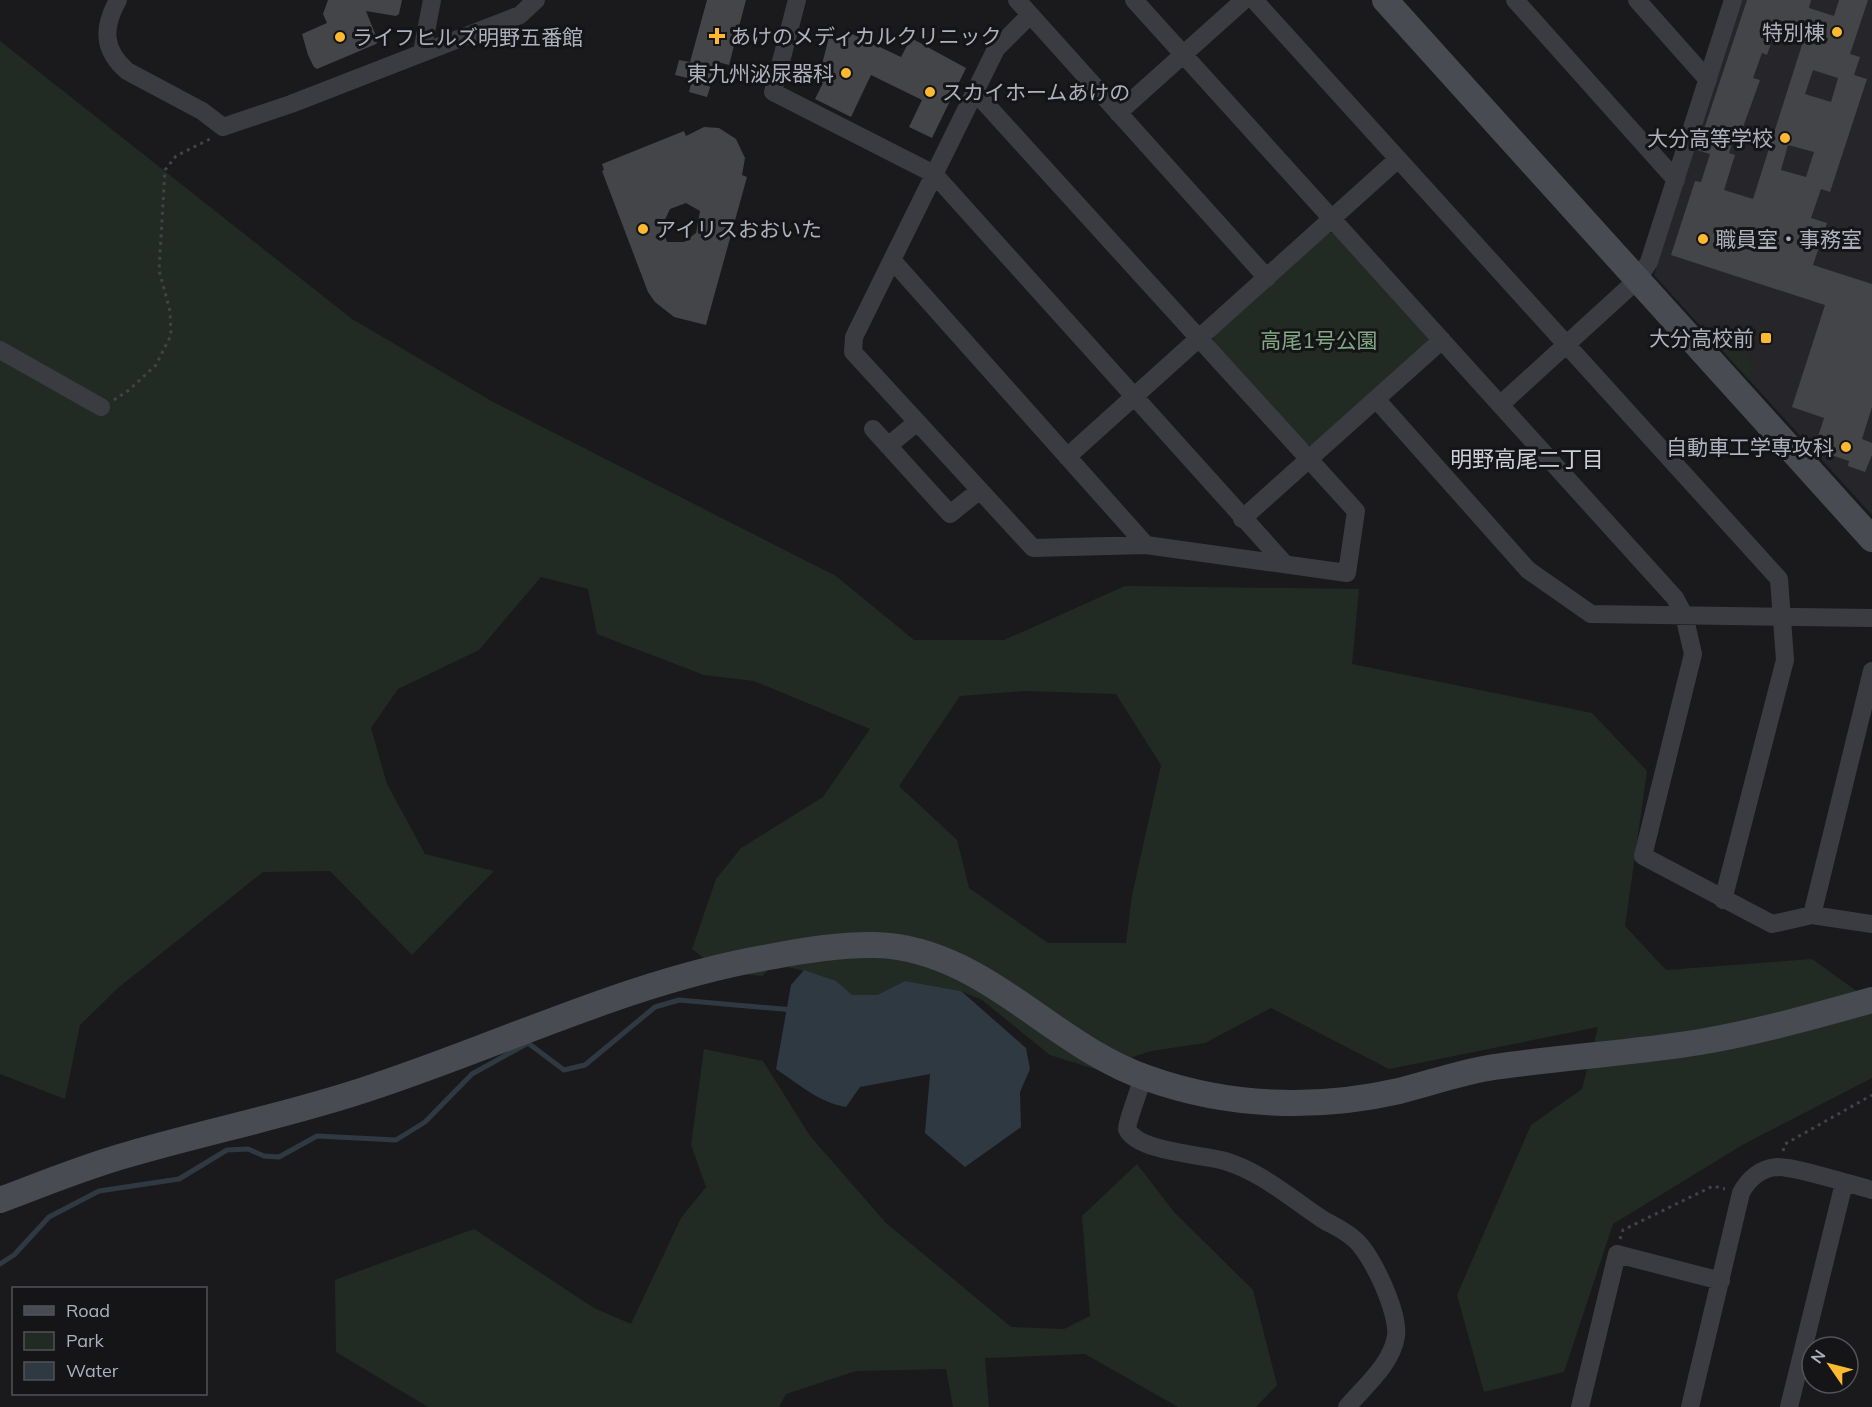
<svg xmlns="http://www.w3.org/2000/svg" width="1872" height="1407" font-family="Mulish,'Noto Sans JP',sans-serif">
  <rect width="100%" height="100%" fill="#1a1a1c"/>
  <path fill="#26262a" d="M1741,0h131v515l-218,-240z"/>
  <path fill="#212b23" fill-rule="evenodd" d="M0,41l352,278 141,83 343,174 78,64h90l121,-54 234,3 -7,75 240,49 55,58 -22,155 41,44 146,-11 60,43v76l-128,66 -131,80 -49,148 -80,20 -27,-97 74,-170 51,-36 16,-62 -209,42 -118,-61 -66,35 -54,8 -21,7 -26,14 -54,-17 -68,-55 -21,-9 -56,-10 -28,14h-25c-23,-21 -49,-25 -78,-30l-12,11 -40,-4 -30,-23 24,-70 25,-31 82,-51 47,-68 -116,-48 -50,-6 -107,-41 -9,-45 -47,-12 -62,73 -81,39 -27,39 16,56 38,70 69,17 -82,84 -82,-84 -67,1 -145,116 -38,37 -15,74 -65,-25zM1026,691l90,3 45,71 -29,130 -6,48h-78l-79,-55 -12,-48 -58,-54 61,-90z
    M1327,232l6,1 96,105 -1,5 -114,102h-8l-93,-103 1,-8z
    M1730,345l19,11 3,17 -4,6 -29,-32z
    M704,1049l59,12 47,75 76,87 125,104 53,2 26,-13 -8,-100 55,-52 37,48 79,78 24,95 -21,22h-78l-93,-53 -100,4 4,49h-36l-7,-38 -90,2 -70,23 -7,13h-351l-92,-55 -1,-72 139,-51 120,79 37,16 50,-106 25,-31 -15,-42z"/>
  <path fill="#2f3942" d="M804,970l32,11 16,14h25l28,-14 56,10 65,57 4,21 -10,23 1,35 -56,40 -40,-34 5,-59 -70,13 -14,20c-26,-4 -49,-24 -70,-38l15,-84z"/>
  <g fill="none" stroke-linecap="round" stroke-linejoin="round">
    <path stroke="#2f3942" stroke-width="5" d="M0,1264l14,-9 35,-38 50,-26 80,-12 48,-29 21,-1 16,7 15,1 38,-21 79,4 29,-18 47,-48 56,-31 36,27 21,-5 70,-58 24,-7 115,10"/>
  </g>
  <path fill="#444549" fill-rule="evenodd" d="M328,0h74l-3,14 -3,2 -30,-5 12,30 -2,3 -59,25 -3,-2 -6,-12 -6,-21 25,-11 -4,-9z
    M707,0h39l-17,65 -11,-3 -11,35 -18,-5 3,-13 -17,-4 4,-15 11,2z
    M1747,0h64l-2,8 25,8 5,-16h29l-18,54 10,3 -6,18 13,4 -37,113 -9,-3 -10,29 16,5 -14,42 59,19v123l-10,32 10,4v12l-7,17 -17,-6 1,-5 -27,-9 1,-3 -8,-3 9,-28 -32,-11 33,-102 -154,-50 24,-74 6,1 9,-28 -13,-4zM1779,20l28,9 -54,170 -29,-9 11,-35 -6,-2 8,-25 5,2 18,-50 -7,-2 9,-25 5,2zM1813,70l25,8 -7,24 -26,-8zM1788,145l26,7 -8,25 -25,-7z
    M848,32l53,25 10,-19 55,30 -34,70 -23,-11 13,-27 -51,-25 -20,42 -36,-18 8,-16 -5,-3 11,-43 14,7z
    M704,127l15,1 17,11 9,19 -3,17 5,2 -41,148 -32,-8 -19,-15 -7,-10 -46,-121 2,-1 -2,-6 82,-33 2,5zM686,203l14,8 -4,22 -12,9h-17l-5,-16 8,-17z"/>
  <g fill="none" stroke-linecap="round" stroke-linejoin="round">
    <path stroke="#404349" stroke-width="3" stroke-dasharray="3 4.5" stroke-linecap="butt" d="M114,400l15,-10 27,-25 15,-30 -1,-24 -11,-41 6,-100 11,-14 36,-18
      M1783,1151l2,-7 87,-49
      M1620,1239l3,-9 90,-44 12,3"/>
    <path stroke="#3b3c42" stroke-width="18" d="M118,0c-15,27 -16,49 9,71l75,40 21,16 68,-23 229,-89 16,-15
      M797,0l-24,92 161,82 351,390
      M1017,0l250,278
      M1134,0l541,598 9,17 9,39 -50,202 129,68 40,-9 60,9
      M1254,0l525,579 6,81 -62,240
      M1515,0l161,180
      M1637,0l71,80
      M422,52l10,-52
      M975,92l381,419 -9,62 -201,-28 -113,3 -180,-196 1,-15 142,-288 34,-34
      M1118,113l126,-113
      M892,260l254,285
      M0,350l101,57
      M1376,399l152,171 63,44 281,4
      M1500,405l137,-125 12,-18 84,-262
      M873,429l77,85 30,-24
      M888,446l29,-24
      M1067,457l331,-298
      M1242,519l200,-179
      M1812,915l60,-244
      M1143,1077c-2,8 -17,48 -16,52 11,23 74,25 98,32 38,12 64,36 97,58 10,6 22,11 31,19 19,15 46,75 43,98 -4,28 -32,51 -49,71
      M1580,1407l37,-153 104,27
      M1690,1407l51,-214c7,-14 20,-25 36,-26 21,0 72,17 95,23
      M1789,1407l55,-224"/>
    <path stroke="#484b52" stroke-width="26" d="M1385,0l487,539
      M0,1200c43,-16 86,-34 130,-46 79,-23 159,-39 237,-65 135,-44 262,-108 402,-132 35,-7 72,-13 107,-12 106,3 175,100 271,133 81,29 169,32 252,13 32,-8 62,-19 95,-24 69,-10 138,-14 206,-25 58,-10 115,-26 172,-42"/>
  </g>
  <g fill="#fdba31" stroke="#151518" stroke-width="2">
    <circle cx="1837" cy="32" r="6"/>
    <path d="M714 27h6v6h6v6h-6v6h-6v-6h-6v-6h6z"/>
    <circle cx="340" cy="37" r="6"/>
    <circle cx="846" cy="73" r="6"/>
    <circle cx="930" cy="92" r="6"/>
    <circle cx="1785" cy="138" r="6"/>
    <circle cx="643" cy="229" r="6"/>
    <circle cx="1703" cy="239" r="6"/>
    <rect x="1760" y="332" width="12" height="12" rx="3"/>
    <circle cx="1846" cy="447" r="6"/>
  </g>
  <g text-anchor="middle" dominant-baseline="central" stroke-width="6" stroke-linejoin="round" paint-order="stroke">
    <g font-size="21" fill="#acb1bd" stroke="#151518" text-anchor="end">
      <text x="1825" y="32">特別棟</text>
      <text x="730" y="36" text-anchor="start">あけのメディカルクリニック</text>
      <text x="352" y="37" text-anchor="start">ライフヒルズ明野五番館</text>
      <text x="834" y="73">東九州泌尿器科</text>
      <text x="942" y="92" text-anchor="start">スカイホームあけの</text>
      <text x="1773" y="138">大分高等学校</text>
      <text x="655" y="229" text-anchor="start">アイリスおおいた</text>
      <text x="1715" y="239" text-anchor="start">職員室・事務室</text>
      <text x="1754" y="338">大分高校前</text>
      <text x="1834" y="447">自動車工学専攻科</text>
    </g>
    <g font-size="21" fill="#82a884" stroke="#151518">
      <text x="1319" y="340">高尾1号公園</text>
    </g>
    <g font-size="22" fill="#cdd0d8" stroke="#151518">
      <text x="1527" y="459">明野高尾二丁目</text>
    </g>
  </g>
  <rect x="12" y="1287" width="195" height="108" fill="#151518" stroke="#51535a" stroke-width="1.5"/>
  <rect x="24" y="1306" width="30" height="9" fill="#484b52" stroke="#51535a" stroke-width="1.5"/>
  <text x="66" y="1317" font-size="18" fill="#acb1bd">Road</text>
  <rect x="24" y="1332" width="30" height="18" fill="#212b23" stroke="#51535a" stroke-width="1.5"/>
  <text x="66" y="1347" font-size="18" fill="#acb1bd">Park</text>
  <rect x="24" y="1362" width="30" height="18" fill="#2f3942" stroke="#51535a" stroke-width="1.5"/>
  <text x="66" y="1377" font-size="18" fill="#acb1bd">Water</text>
  <g transform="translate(1830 1365) rotate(305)"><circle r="28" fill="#151518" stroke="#51535a" stroke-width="1.5"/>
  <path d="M0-4.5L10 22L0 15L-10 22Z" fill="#fdba31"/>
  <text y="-9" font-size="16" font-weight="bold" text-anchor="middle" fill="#acb1bd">N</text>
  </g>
</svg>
